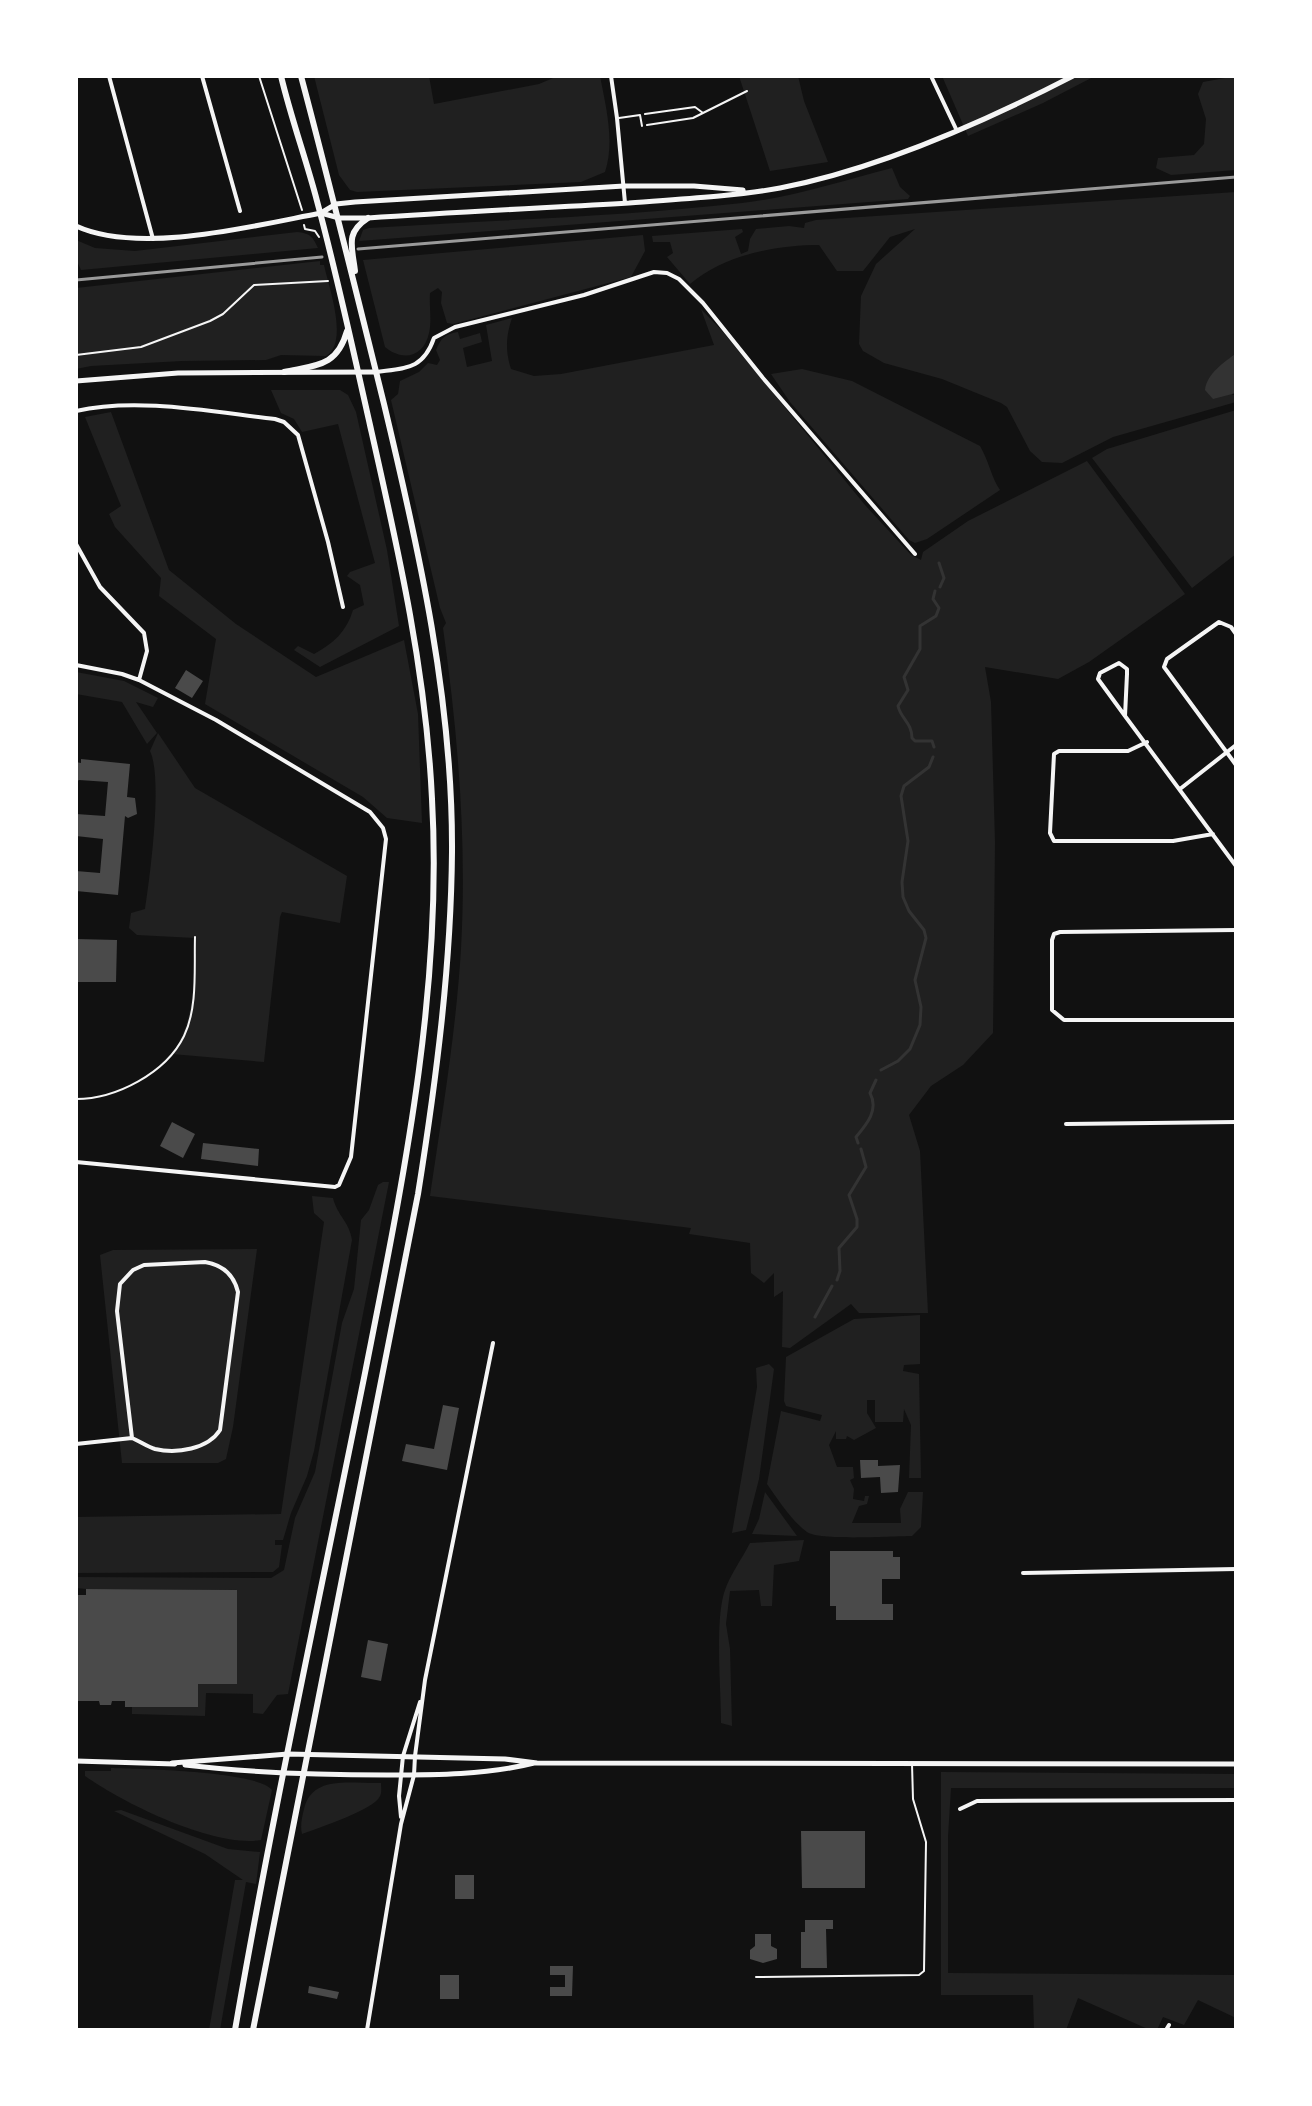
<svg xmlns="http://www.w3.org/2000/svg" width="1312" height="2106" font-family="Quicksand,sans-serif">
  <rect width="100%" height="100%" fill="#111"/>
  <path fill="#202020" d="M314,76h115l5,28 105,-20 19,-8h42c6,31 15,66 5,96l-24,10 -224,10 -7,-2 -11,-15z
    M739,76h59l6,25 24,61 -58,9z
    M942,76h153l-52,27 -75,33z
    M1236,76v94l-65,5 -15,-7 2,-10 36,-3 10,-11 2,-25 -8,-25 5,-12z
    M892,168l8,19 10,9 -2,3 -549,42 4,-11 6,-2c124,-8 250,-11 373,-25 51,-6 100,-22 150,-35z
    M1236,192v161l-23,20 20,22 3,-2v9l-123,35 -51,26 -20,-1 -12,-11 -23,-44 -6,-4 -59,-24 -58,-16 -21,-12 -4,-7 2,-48 15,-32 39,-35 -25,8 -27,34h-26l-18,-26c-44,0 -95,10 -129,39l-23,-27 6,-4 -3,-11h-17l-1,-6 90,-7 1,3 -8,5 6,17 7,-3 2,-12 6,-10 33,-3 15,2 1,-5 11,-3z
    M297,232c13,1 16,5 21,16l-237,22 -5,-11v-19l19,8 40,3z
    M643,235l2,16 -14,26 -178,47 -6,-1 -6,-20 1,-11 -4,-4 -8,5c-1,12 2,28 -1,40 -5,24 -26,29 -44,14l-22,-87z
    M320,261v4h4c5,23 25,77 2,91l-45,-1 -15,5 -84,1 -91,5 -15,3v-81z
    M701,309l22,23 142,173 46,50 10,5 2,-8 45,-31 119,-60 98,133 -96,68 -31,17 -73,-12 6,35 4,140 -2,191 -30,32 -32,21 -22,29 11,36 8,162h-69l-8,-9 -61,44 -8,-1 1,-56 -9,6v-24l-10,10 -13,-10 -1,-30 -61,-9 2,-6 -261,-32c12,-82 26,-164 31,-247 6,-107 -3,-215 -18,-321l3,-5 -6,-15 -49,-208 7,-6 2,-13 19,-9 9,-9 9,2 3,-5 -4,-10c5,-12 9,-16 22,-18l2,7 20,-6 2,9 -19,6 4,19 25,-6 -6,-36 26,-7c-6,18 -7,32 -1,51l23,7 27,-2 153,-29z
    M802,369l50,12 128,65c9,15 11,31 20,44l-73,49 -12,4 -6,-3 -119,-138 -19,-28z
    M271,390h69l8,5 8,17 31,138 12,76 -79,41 -26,-17 4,-4 16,8c19,-10 33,-23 39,-44l11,-5 -4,-20 -13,-9 3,-4 25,-9 -37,-139 -36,8 -8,-13 -13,-6z
    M1236,410v144l-44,34 -100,-130 15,-9z
    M111,412l58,158 67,54 80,53 88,-37 14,74 4,109 -35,-5 -24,-21 -158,-93 11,-65 -57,-43 2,-18 -46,-51 -6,-13 12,-8 -36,-89z
    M76,672l48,9 34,17 -5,9 -17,-5 21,31 -10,11 -25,-42 -46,-8z
    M158,733l37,55 152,88 -7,47 -58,-11 -2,5 -16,145 -92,-8c24,-35 22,-75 23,-116l-58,-3 -8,-7 2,-15 14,-4c5,-32 18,-131 5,-158z
    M383,1182h6l-101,512 -11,1 -14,19 -10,-1v-19l-47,-1 -1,23 -73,-2v-7h65l1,-23h39v-94l-151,-1 -10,-1v-11l195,1 13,-8 11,-52 20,-46 27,-149 12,-34 7,-69 8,-10 9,-25z
    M312,1196l21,2c5,19 16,23 19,42l-38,211 -7,25 -16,37 -8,27h-8v5h7l-3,22 -6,5 -197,1v-56l205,-3 43,-292 -10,-9z
    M257,1249l-24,178 -7,32 -8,4h-96l-22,-208 13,-5z
    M920,1315v49l-16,1 -1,6 16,3 2,104h-12l2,-53 -7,-16 -1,13h-28v-22h-8v13l9,15 -22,12 -7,-4 -1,3h-10v-8l-7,14 8,22h16l1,11 -4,2 4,9 -1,10 11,2 1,-5h4l-2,8 -8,2 -7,17h49l-1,-14 8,-17h15l-2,35 -9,9c-20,0 -92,5 -105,-4 -16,-12 -28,-31 -40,-48l14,-73 39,10 2,-6 -36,-9 -2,-5 2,-44 68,-38z
    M769,1364l5,5 -15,110 -13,51 -14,3 25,-146 -1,-19z
    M765,1492l32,44 -45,-2 7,-15z
    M804,1540l-5,21 -25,4 -2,41h-11l-2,-16 -29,1 -4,33 4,25 2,77 -11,-3c0,-35 -6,-99 3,-130 5,-17 18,-34 26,-50z
    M111,1768c29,1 146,3 161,22l-11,50c-47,8 -138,-37 -176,-64v-5h26z
    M941,1772l295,2v14h-285l-3,48v137l288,2v43l-38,-18 -14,25 -21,-8 -6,13h-7l-72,-32 -12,32h-32l-1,-35h-92z
    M381,1783c0,3 1,10 -1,13 -6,14 -62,32 -78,38 -2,-8 0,-17 2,-25 8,-35 48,-25 77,-26z
    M121,1810l107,39 32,3 -4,32 -10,-2 -26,148h-11l26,-150h8l-38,-26 -91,-43z"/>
  <path fill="#333" d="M1236,353v40l-23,6 -8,-9c2,-17 19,-27 31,-37z"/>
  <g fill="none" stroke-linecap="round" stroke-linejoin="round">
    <path stroke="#333" stroke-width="3" d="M939,563l5,15 -4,9
      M934,747l-2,-6h-17l-3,-3c0,-15 -11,-19 -14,-32l10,-16 -4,-13 16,-28v-23l16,-10 3,-8 -6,-9 2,-8
      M881,1070l17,-9 12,-12 10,-24 1,-18 -6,-27 11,-42 -2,-8 -15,-19 -6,-14 -1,-15 6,-41 -7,-45 3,-10 25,-19 4,-10
      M858,1143l-2,-6c11,-13 23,-27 14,-44l6,-13
      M837,1280l3,-9 -1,-23 18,-21v-8l-8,-24 17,-28 -5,-18
      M815,1317l17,-31"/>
  </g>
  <path fill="#4a4a4a" d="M186,670l17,11 -11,17 -17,-10z
    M81,759l49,5 -3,33 8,1 2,16 -9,4 -3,-2 -7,79 -42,-4v-20l24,2 3,-34 -27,-3v-22l29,2 3,-34 -29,-2 -3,2v-20l5,1z
    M76,939l41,1 -1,42h-40z
    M172,1122l23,12 -12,24 -23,-12z
    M203,1143l56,6 -1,17 -57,-7z
    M443,1405l16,3 -12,62 -45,-9 4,-17 28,5z
    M860,1460h18v6l22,-1 -2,27 -17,1 -1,-16 -19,1z
    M830,1551h63v6h7v22h-18v25h11v16h-57v-14h-6z
    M86,1589l151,1v94h-39v23h-73v-6h-13l-1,4h-11l-1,-4h-23v-106h10z
    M368,1640l20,4 -7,37 -20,-4z
    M801,1831h64v57h-63z
    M455,1875h19v24h-19z
    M805,1920h28v9h-7l1,39h-26v-36h4z
    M755,1934h16v12l6,3v10l-14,4 -13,-4v-9l5,-4z
    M550,1966h23l-1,30h-22v-9h15v-12h-15z
    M440,1975h19v24h-19z
    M309,1986l30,6 -2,7 -29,-6z"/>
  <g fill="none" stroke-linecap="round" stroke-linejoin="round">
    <path stroke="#f5f5f5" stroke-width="2" d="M259,76l43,134
      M645,114l50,-7 8,6
      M647,125l46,-7 54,-27
      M304,225l1,4 10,2 4,6
      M76,355l65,-8 69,-26 13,-7 31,-29 74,-4"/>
    <path stroke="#f5f5f5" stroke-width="2" d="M619,118l21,-3 2,11
      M76,1099c40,0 90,-26 108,-63 14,-29 10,-68 11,-99
      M756,1977l163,-2 5,-4 2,-129 -13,-43 -1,-35"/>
    <path stroke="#f5f5f5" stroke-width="4" d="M109,76l44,163
      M202,76l38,135
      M611,76l6,42 8,85
      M376,372c29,-4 47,-2 58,-34l21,-11 129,-32 70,-23 13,1 12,6 24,24 60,75 152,176
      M76,411c61,-14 137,1 199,8l9,3 14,13 30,107 15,65
      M76,544l24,43 44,46 3,18 -8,29
      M1236,634l-5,-7 -12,-5 -52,37 -3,8 72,98
      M1119,663l8,6v5l-2,42 -27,-37 2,-6z
      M76,665l46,9 17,6 77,40 154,92 13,16 3,11 -35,318 -12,28 -4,2 -259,-25
      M1125,716l111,150
      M1147,742l-19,9h-69l-5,3 -4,79 4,8h119l40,-7
      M1180,789l56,-44
      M1236,930l-176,2 -6,2 -2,6v70l12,10h172
      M1066,1124l170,-2
      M205,1262c18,3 29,13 33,30l-18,138c-12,19 -43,24 -65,19 -7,-2 -16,-8 -23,-11l-15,-127 3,-27 13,-14 11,-5z
      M76,1444l56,-6
      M1023,1573l213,-4
      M403,1756l17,-54
      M415,1756l10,-76 68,-337
      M960,1809l17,-8 259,-1
      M1166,2030l3,-5"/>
    <path stroke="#f5f5f5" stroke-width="4" d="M931,76l26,55
      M401,1817l-2,-21 4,-40
      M367,2030l34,-206 13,-49 1,-19"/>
    <path stroke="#f5f5f5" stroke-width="5" d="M321,213l18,5h29c87,-6 174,-10 261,-15 50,-4 101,-6 151,-15 99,-19 204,-66 293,-112
      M76,226c63,29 177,0 245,-13l15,-9 19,-2 269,-16h70l49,4
      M76,381l102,-8 198,-1
      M76,1761l99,3
      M172,1763l116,-9 217,5 32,4 699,1
      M185,1765c67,8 134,10 202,10 48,0 100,0 147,-12"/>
    <path stroke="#f5f5f5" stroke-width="6" d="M355,271c-3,-25 -10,-38 13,-53
      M284,372c32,-7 53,-5 63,-41
      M235,2030c38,-220 86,-438 130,-657 37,-188 78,-381 67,-574 -6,-128 -34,-250 -62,-374 -17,-75 -33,-150 -53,-224 -11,-42 -26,-83 -36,-125
      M253,2030l165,-836c18,-113 33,-227 34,-342 1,-151 -33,-302 -68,-448 -27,-109 -54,-219 -83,-328"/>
    <path stroke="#9a9a9a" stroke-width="3" d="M358,249l878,-72
      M76,280l246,-23"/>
  </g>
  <rect width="1312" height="2106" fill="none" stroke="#ffffff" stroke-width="156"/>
</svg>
